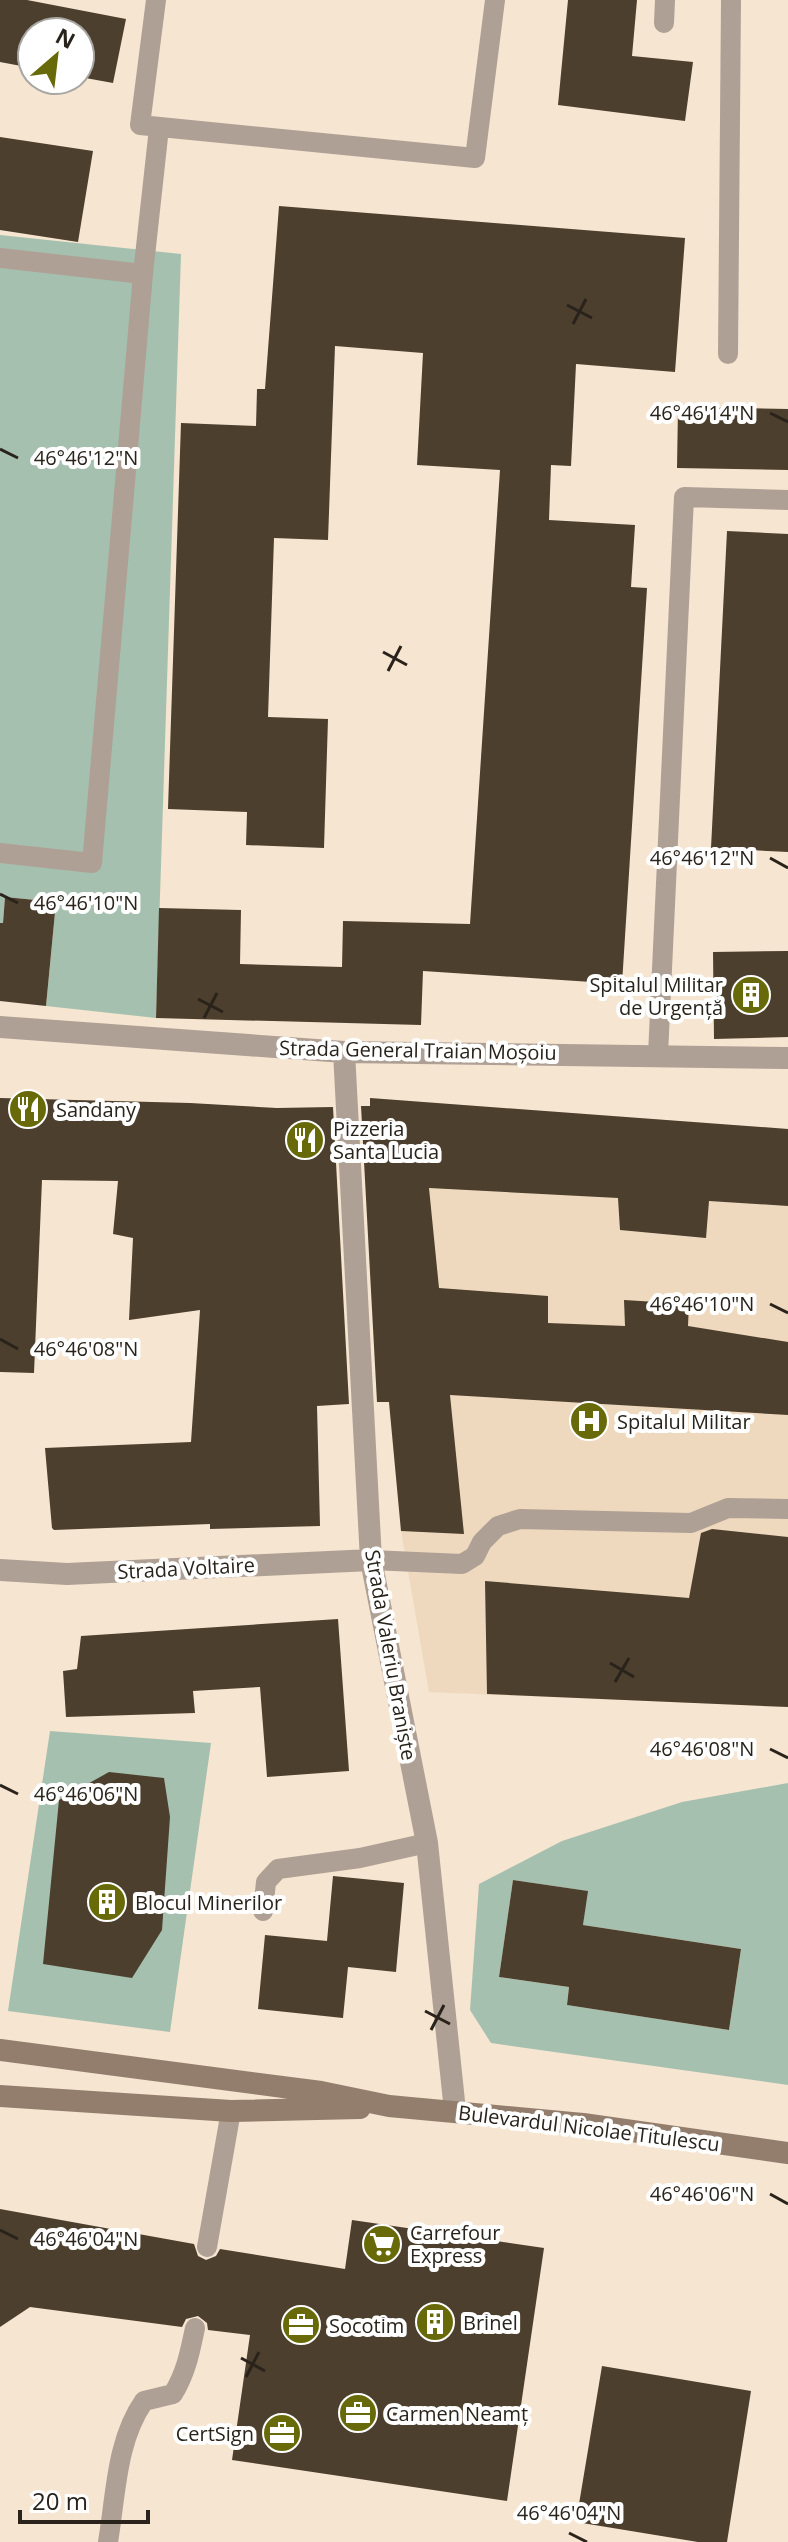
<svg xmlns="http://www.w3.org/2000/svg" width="788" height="2542" font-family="'Open Sans',sans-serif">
  <rect width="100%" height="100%" fill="#f6e5d0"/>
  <path fill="#efd9be" d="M370,1098l418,31v578l-359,-15 -28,-161 -21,-219z"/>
  <path fill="#a6c0af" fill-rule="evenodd" d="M0,235l181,19 -25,764 -110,-12 10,-104 -51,-5 -2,26h-3z
    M50,1731l161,12 -41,289 -162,-21z
    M788,1783v302l-297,-42 -21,-33 9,-126 83,-43 120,-39zM513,1880l74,11 -4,34 158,24 -12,81 -162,-25 2,-18 -70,-10z"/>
  <path fill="#4c3f2d" d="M0,0h27l99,19 -13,64 -33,-6v-45h-48v36l-32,-6z
    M568,0h69l-5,56 61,6 -8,59 -127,-16z
    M0,137l93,14 -15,91 -78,-12z
    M279,206l406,32 -10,134 -99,-8 -5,102 -20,-1 -2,55 86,5 -4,62 16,1 -25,396 -199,-13 -2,54 -265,-7 3,-110 82,2 -1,54 102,3 1,-46 127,3 30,-454 -83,-5 6,-112 -88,-7 -7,194 -54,-2 -6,179 60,2 -4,129 -78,-3 1,-33 -79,-3 13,-386 75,3 1,-37h8z
    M678,407l110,2v61l-111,-2z
    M727,531l61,3v318l-77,-4z
    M5,897l51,5 -10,104 -46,-5v-78h3z
    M788,951v86l-74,2 -1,-87z
    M0,1098l190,5 87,5 56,-1 16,297 -32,2 3,120 -110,3v-5l-156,6 -2,-2 -7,-80 146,-6 9,-132 -71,10 4,-82 -20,-4 5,-53 -76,-1 -8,193 -34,-1z
    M370,1098l418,31v77l-79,-5 -3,37 -86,-8 -2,-32 -189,-10 10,100 109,8v27l77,3 -1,-26 65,4 -1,22 100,16v73l-338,-20 14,139 -63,-3 -12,-129h-12l-16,-296h9z
    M712,1529l76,8v170l-301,-13 -2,-113 204,17 12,-65z
    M338,1619l11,152 -82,6 -7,-90 -67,4 2,22 -129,4 -3,-46 14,-2 4,-33z
    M109,1772l55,6 6,39 -8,113 -30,48 -89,-14 16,-164z
    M333,1876l71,7 -8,89 -48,-5 -5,51 -85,-9 7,-74 62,6z
    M513,1880l75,11 -5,34 158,24 -12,81 -162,-25 2,-18 -70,-10z
    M0,2209l194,35 4,12 8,4 10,-4 4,-7 125,20 7,-49 192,28 -37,253 -275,-41 18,-125 -42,-5 -1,-7 -9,-7 -12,3 -4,8 -152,-20 -30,20z
    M602,2366l149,25 -24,151h-29l-122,-20z"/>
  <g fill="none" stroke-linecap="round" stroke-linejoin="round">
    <path stroke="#afa095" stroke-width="20" d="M156,0l-16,125 335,33 20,-158
      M664,23l1,-23
      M0,258l143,16 -51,589 -92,-10
      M143,274l16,-146
      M728,354l3,-354
      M658,1055l26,-558 104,3
      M371,1560l91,4 13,-8 7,-14 16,-16 22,-7 171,4 37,-15 60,1
      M263,1911l3,-29 12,-13 82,-11 67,-15
      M207,2247l24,-136
      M108,2542c8,-47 8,-101 36,-141l29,-7c13,-21 17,-42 22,-66"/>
    <path stroke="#afa095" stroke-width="22" d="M0,1027l344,25 444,6
      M344,1052l27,508 56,283 28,268
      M0,1570l67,4 304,-14"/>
    <path stroke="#937e6d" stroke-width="22" d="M0,2050l321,42 68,14 194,18 205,29
      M0,2096l231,15 129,-3"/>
  </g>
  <path fill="none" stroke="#29231b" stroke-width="3" d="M567,305l25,13M573,324l13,-25M770,413l18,9M0,449l18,9M383,652l24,13M388,671l13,-25M770,858l18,10M0,894l18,9M198,999l25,13M204,1018l13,-25M770,1304l18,9M0,1339l18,10M610,1663l24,14M615,1682l14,-24M770,1749l18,9M0,1785l18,9M425,2011l25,13M431,2030l13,-25M770,2194l18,10M0,2230l18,9M241,2358l24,13M246,2377l13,-25M569,2533l18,9"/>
  <defs>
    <g id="building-disc" transform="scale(2)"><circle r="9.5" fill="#686a09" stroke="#fff"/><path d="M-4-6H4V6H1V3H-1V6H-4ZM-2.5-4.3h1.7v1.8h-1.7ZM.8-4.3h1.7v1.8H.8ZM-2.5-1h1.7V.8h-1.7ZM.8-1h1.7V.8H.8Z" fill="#fff"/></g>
    <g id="restaurant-disc" transform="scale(2)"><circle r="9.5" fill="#686a09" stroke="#fff"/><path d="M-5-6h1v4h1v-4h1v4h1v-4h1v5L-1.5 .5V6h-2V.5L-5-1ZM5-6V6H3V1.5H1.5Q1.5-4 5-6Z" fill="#fff"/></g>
    <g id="hospital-disc" transform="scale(2)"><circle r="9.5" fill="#686a09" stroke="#fff"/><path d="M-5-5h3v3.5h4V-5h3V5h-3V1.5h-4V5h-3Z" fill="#fff"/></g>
    <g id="supermarket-disc" transform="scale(2)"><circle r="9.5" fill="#686a09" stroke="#fff"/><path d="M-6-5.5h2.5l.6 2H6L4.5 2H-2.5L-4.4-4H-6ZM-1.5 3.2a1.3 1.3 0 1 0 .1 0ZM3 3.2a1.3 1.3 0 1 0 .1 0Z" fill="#fff"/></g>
    <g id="office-disc" transform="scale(2)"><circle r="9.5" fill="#686a09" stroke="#fff"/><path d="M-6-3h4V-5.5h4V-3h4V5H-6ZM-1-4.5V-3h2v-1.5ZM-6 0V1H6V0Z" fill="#fff"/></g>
  </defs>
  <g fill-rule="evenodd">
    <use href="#building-disc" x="751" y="995"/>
    <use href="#restaurant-disc" x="28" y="1109"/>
    <use href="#restaurant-disc" x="305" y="1140"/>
    <use href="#hospital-disc" x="589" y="1421"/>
    <use href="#building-disc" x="107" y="1902"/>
    <use href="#supermarket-disc" x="382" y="2244"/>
    <use href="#building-disc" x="435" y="2322"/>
    <use href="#office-disc" x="301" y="2325"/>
    <use href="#office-disc" x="358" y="2413"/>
    <use href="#office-disc" x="282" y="2433"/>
  </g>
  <g text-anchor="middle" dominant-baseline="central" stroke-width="8" stroke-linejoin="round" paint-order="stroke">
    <g font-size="20" fill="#29231b" stroke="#fff" text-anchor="start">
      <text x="723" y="984" text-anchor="end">Spitalul Militar<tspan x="723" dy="23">de Urgență</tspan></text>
      <text x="56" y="1109">Sandany</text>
      <text x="333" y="1128">Pizzeria<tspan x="333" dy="23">Santa Lucia</tspan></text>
      <text x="617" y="1421">Spitalul Militar</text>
      <text x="135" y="1902">Blocul Minerilor</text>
      <text x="410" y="2232">Carrefour<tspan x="410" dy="23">Express</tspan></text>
      <text x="463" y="2322">Brinel</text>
      <text x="329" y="2325">Socotim</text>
      <text x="386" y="2413">Carmen Neamț</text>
      <text x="254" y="2433" text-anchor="end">CertSign</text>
    </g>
    <g font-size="20" fill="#29231b" stroke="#fff">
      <text transform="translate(418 1050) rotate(1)">Strada General Traian Moșoiu</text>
      <text transform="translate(186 1568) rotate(-3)">Strada Voltaire</text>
      <text transform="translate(391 1655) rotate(80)">Strada Valeriu Braniște</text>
      <text transform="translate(589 2128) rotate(7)">Bulevardul Nicolae Titulescu</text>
    </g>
  </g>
  <g font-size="20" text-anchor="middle" fill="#29231b" stroke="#fff" stroke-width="8" stroke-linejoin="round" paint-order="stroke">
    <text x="702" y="420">46°46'14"N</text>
    <text x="86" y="465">46°46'12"N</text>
    <text x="702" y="865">46°46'12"N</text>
    <text x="86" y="910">46°46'10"N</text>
    <text x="702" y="1311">46°46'10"N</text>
    <text x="86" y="1356">46°46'08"N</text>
    <text x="702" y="1756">46°46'08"N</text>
    <text x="86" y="1801">46°46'06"N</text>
    <text x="702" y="2201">46°46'06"N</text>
    <text x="86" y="2246">46°46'04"N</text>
    <text x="569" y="2520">46°46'04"N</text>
  </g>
  <g transform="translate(56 56) rotate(28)"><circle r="38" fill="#ffffff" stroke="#a9a7a4" stroke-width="2"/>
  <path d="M0-6L14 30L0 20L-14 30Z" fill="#686a09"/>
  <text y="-12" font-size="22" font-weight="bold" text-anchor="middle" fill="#29231b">N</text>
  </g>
  <path d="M20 2510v12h128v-12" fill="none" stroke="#29231b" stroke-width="4"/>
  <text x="32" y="2510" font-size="24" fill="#29231b" stroke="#ffffff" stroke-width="6" paint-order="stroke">20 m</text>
</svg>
